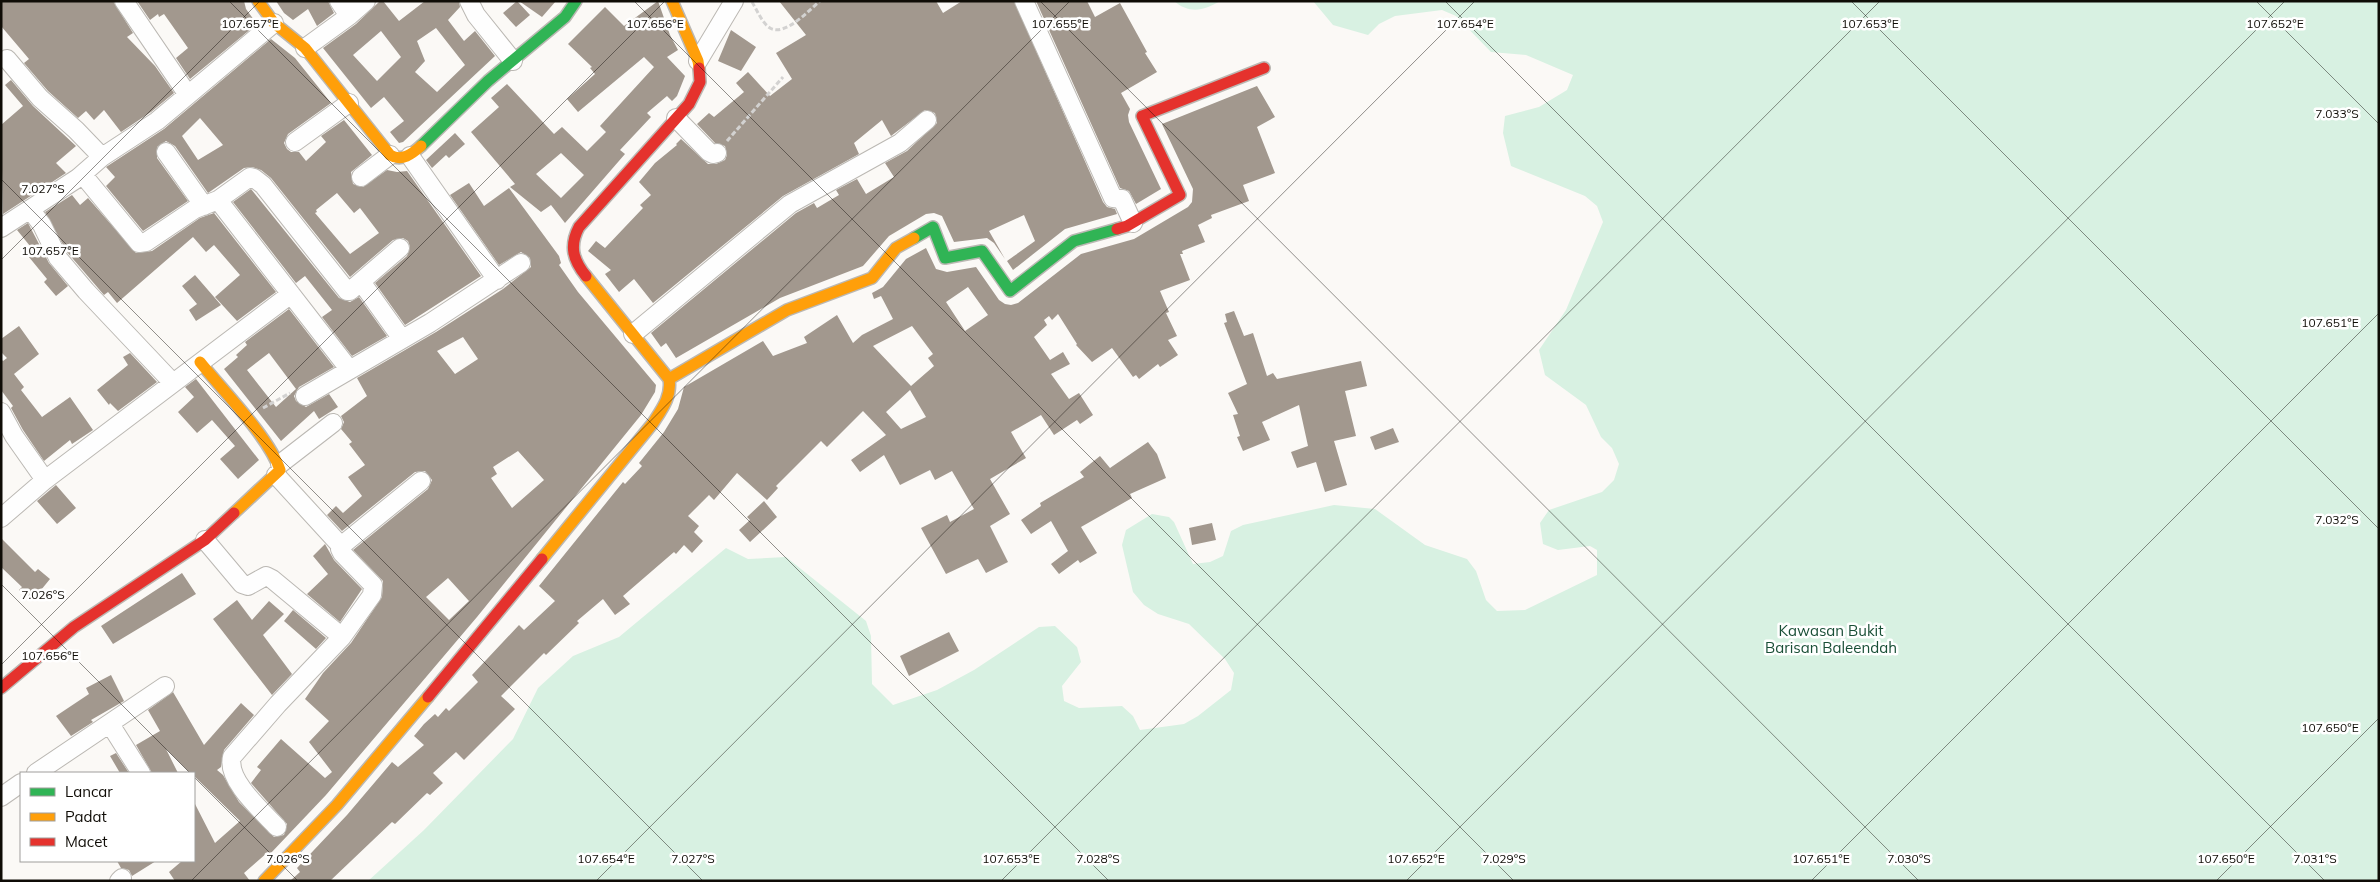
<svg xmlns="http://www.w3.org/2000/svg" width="2380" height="882" font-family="Mulish,sans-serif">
  <rect width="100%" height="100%" fill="#fbf9f6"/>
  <path fill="#d8f1e2" d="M1174,1h46c-16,10 -31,13 -46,0z
    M1313,1h1066v880h-2011l56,-51 89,-91 25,-51 35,-32 46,-19 107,-89 22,11 38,-2 80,64 5,15 1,48 21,21 44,-15 37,-20 65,-43 16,-1 22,21 4,15 -19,24 2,15 15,7 43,-2 11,10 7,14 44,-6 14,-8 33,-26 3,-17 -9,-14 -36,-35 -31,-10 -14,-9 -11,-13 -11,-47 4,-15 26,-16 17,3 5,5 19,42 17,-2 13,-6 8,-25 12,-6 91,-20 41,4 50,36 42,14 9,12 10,29 11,11 28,-1 72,-35v-25l-7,-4 -32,4 -15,-6 -3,-21 9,-13 53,-18 12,-12 5,-16 -7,-16 -11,-11 -15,-32 -41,-30 -6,-25 27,-40 37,-88 -6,-16 -12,-10 -74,-30 -8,-33 2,-17 34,-9 28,-17 6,-15 -47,-20 -35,-3 -35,-36 -14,-6 -47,6 -16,8 -11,11 -35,-10z"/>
  <path fill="#a2988e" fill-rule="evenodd" d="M1,1h112l20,32 -6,4 28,29 19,27 -23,19 -30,20 -17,-22 -10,10 -8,-9 -8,7 -30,-27 -24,-28 5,-4 -28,-33z
    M137,1h107l2,8 11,15 -67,55 -14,-21 12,-10 -24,-34 -5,3 -1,-3 -8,6z
    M276,1h52l6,12 -17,13 -9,-17 -15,11 -9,-7z
    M380,1h3l16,20 26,-20h34l1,6 -12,13 16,21 11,-10 20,25 -92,86 -4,1 -9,-11 14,-11 -20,-24 -13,11 -48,-60 33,-24zM436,28l29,37 -28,27 -22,-20 10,-11 -8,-20zM381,31l20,26 -24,24 -24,-26z
    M517,1l13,14 -14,12 -13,-14z
    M519,1h37l-14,16z
    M658,1l12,34 8,15 -11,7 18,19 -8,20 -5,5 -5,-5 -20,17 4,4 -31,33 5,4 -60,69 -14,-18 -10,7 -31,-25 5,-3 -44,-52 28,-25 -8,-9 16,-14 47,50 8,-7 25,24 19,-19 -6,-6 54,-59 -10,-10 -66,55 -11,-13 28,-25 -5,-6 2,-1 -24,-23 37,-37 19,19zM561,153l23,22 -23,23 -25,-24z
    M779,1h157l7,12 19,-12h52l89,201 4,5 8,2 2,5 -52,15 -52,41 -6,-9 28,-20 -11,-26 -35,16 16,28 -11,-16 -7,-5 -33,4 -12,-26 -8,-3 -8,1 -37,22 -26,30 -83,32 -104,60 -10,-15 -5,4 -10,-14 145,-120 18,-10 3,5 22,-13 -3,-5 21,-11 9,15 28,-17 -9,-14 22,-12 30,-28 -2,-10 -10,-3 -34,26 -9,-16 -28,23 5,11 -76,42 -130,107 -19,-24 -15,13 -14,-18 6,-4 -23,-19 8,-10 9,7 38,-40 -3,-3 11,-10 -12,-13 16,-19 22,-18 -1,-1 5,-5 27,25h8l9,-4 2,-5 -2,-9 -10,-3 -18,-19 12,-11 5,4 30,-25 -8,-9 12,-11 22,24 22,-17 -16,-26 30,-18z
    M1036,1h51l8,16 25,-14 27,49 -2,1 12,19 -36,21 9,16 -2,6 1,7 32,67 -25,15 -7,-13 -9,-3z
    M731,30l25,17 -15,24 -23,-10z
    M271,39l24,19 36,45 -43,31 -4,9 3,6 4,3h8l7,9 20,-19 -5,-6 23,-16 28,35 -21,17 2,12 10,3 24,-17 10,2 10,-1 74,105 -76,49 -30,-42 32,-27 3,-9 -2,-6 -5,-3 -10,2 -43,37 -79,-99 -10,-8 -9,-3 -8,1 -36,25 -33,-47 -9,-5 -9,6v11l31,43 -45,30 -37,-45 9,-9 -9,-10 58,-38zM200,118l23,27 -25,15 -16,-24zM337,193l17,20 6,-5 19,25 -29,21 -35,-41 2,-1 -1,-2z
    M11,80l22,26 43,40 -20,17 10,10 -63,41 -2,-89 22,-19 -18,-21z
    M1257,86l18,31 -18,10 18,46 -32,12 6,16 -38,14 1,3 -14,7 7,17 -23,9 1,3h-3l10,26 -30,11 9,21 -3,1 11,23 -9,4 10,15 -18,12 -2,-3 -19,15 -3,-4 -3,2 -21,-29 -20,14 -16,-17 1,-1 -19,-30 -6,6 -3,-4 -5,4 3,5 -13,12 16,23 13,-8 7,12 -19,10 18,25 10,-6 14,22 -13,9 -3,-4 -23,15 -13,-20 -30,17 15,26 -36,21 20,35 -20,12 18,36 -22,11 -8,-14 -32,15 -25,-46 26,-13 3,7 24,-13 -22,-38 -17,9 -5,-10 -30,15 -16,-30 -24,17 -9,-12 35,-25 -23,-24 -36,36 -6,-6 -45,45 2,2 -11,12 -30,-27 -23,27 -5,-5 -21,21 11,10 -5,6 9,9 -11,12 -8,-8 -8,9 -2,-2 -51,44 7,8 -15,11 -12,-16 -26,22 2,2 -33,32 -2,-2 -43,43 14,13 -51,51 -8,-8 -23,21 10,10 -13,12 -3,-2 -32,31 -3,-2 -62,59h-40l10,-9 -3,-4 50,-53 45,-53 6,5 26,-22 -10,-9 10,-12 11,-10 3,3 8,-9 3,3 29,-29 -6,-7 47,-50 5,5 31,-29 -16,-15 84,-104 2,2 17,-18 -3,-3 25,-31 14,-23 6,-22 79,-46 10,15 34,-13 -3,-6 33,-22 16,28 9,-8 31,-16 -12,-23 -7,3 -2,-6 11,-6 23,-28 20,-11 10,21 11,3 29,-5 23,33 6,4 6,1 7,-2 63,-49 53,-15 54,-32 4,-5 1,-13 -31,-65zM968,287l20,28 -23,16 -19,-29zM912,326l21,28 -5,4 6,8 -23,20 -38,-40zM910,390l16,27 -25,12 -15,-17z
    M455,133l10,11 -16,14 -3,-3 -14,13 -6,-8z
    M469,183l15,23 25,-18 50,68 2,7 -2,2 19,27 78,93 -1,7 -14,23 -164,202 -151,178 -56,59 -2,-2 -24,21 6,8h-75l-6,-9 13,-11h12v-59l21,41 25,-22 -46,-45v-3h-4l-24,-24 12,24h-26l-16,-28 24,-14 -12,-21 25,-18 31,53 37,-42 13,12 -30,35 -3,17 -4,3 6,5 16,27 35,35 10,-2 3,-11 -36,-41 10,-13 -4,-3 24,-28 44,39 7,-6 -23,-30 20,-21 -24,-22 18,-26 28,-30 31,-46 1,-16 -30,-31 75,-61 4,-9 -7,-9 -10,1 -73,59 -15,-16 9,-9 7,7 19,-17 -14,-19 17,-12 -16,-21 3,-2 -11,-13 3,-7 -3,-6 26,-20 -10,-18 79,-46 67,-43 28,-22 -1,-9 -9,-6 -22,13 -49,-70zM463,337l15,22 -23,15 -18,-23zM518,451l26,29 -32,28 -21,-30 6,-4 -4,-7zM448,578l21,23 -20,19 -23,-23z
    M251,189l88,109 11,4 9,-5 28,39 -35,20 -30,-39 10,-7 -27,-34 -9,7 -63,-81z
    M72,195l8,10 8,-7 48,55 16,-2 48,-33 14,-5 62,79 -39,29 -22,-24 25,-22 -26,-30 -8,7 -13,-15 -76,66 -9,-11 -4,3 -37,-43 -22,-40z
    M28,223l21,40 19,23 -12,10 -12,-14 3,-3 -23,-28 6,-5 -13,-16z
    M195,275l26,30 -25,16 -7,-11 8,-6 -15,-18z
    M289,309l45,58 -35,20 -5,9 2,5 10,6 23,-13 9,13 -19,12 -5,-8 -33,30 -57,-72 14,-12 -2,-2 11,-10 -2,-3zM269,353l27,36 -20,18 -29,-37z
    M1234,311l10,25 9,-3 14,43 6,-3 4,6 84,-18 6,25 -22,5 11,45 -22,5 13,44 -22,7 -9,-30 -19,6 -6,-16 17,-6 -9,-41 -37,17 8,18 -27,11 -6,-14 3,-1 -7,-21 5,-1 -10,-21 19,-9 -23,-61 3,-1 -2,-8z
    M19,326l20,28 -25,20 10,13 -3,3 21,27 28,-20 23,33 -21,14 -2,-4 -26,21 -21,-31 -12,-22 2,-2 -12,-16v-31l2,2 4,-3 -6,-6v-13z
    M130,353l27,29 -39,29 -8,-8 -1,2 -12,-15 31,-25 -5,-8z
    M196,379l63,81 -21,19 -18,-20 15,-13 -23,-26 -15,13 -19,-21 16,-15 -9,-10z
    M1393,428l6,14 -24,8 -5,-13z
    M1148,442l9,12 9,24 -36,16 2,4 -51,29 16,26 -17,10 -2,-3 -19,14 -8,-10 17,-13 -17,-30 -20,13 -10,-14 20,-14 -1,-3 44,-26 -4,-5 20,-16 10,12z
    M56,485l20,23 -19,16 -20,-23z
    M764,501l13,16 -27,25 -11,-12 11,-10 -3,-3z
    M1212,523l4,17 -24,5 -3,-17z
    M1,538l34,34 3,-3 12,10 -18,22 -13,-11 3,-3 -21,-20z
    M325,544l9,16 28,29 -22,33 -33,-28 21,-20 -15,-18z
    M182,573l14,21 -83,50 -12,-18z
    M237,600l15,20 17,-19 15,13 -21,21 29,39 -20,21 -59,-76z
    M293,610l33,28 -10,11 -32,-28z
    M949,632l10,19 -50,25 -9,-20z
    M111,675l13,26 -33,19 2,2 -22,14 -15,-20 33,-22 -3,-6z
    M116,753l13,20h-9l-10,-17z
    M117,861h39l-24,15 -3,-6 -8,-2z"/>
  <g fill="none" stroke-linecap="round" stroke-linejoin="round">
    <g stroke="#bbb8b3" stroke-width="20">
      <path id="street" d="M124,1l64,94
        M339,1l10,15
        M469,1l7,14 37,46
        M1024,1l89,197 9,1 11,24
        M305,48l44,-32 17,-15
        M698,61l36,-60
        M676,118l33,34 4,2 4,-1
        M295,142l54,-39
        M166,152l38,54
        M410,156l87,124
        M102,157l55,-36 117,-98
        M83,175l56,68 7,-1 49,-33 23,-9 32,-23 4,1 9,7 84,106h3l50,-43
        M361,177l29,-22
        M218,200l131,169
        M30,209l12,16 16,33 28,33 87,92
        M1,228l77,-50 24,-21 -26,-27 -36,-32 -33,-39
        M362,283l40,56
        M633,334l157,-130 110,-61 27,-23
        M305,396l125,-73 91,-60
        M1,412l13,24 31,44
        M280,464l53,-41
        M276,475l65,71 -1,3 2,4 31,32 -1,10 -30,42
        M1,518l44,-38 246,-186
        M205,540l37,44 6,2 18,-10 6,3 70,58 -64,67 -46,53c-6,23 30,54 45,70
        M341,546l80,-65
        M110,724l31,49
        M36,773l129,-87
        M1,797l20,-14
        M119,881l3,-3"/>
    </g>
    <g stroke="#bbb8b3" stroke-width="14">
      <path id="fast" d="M421,146l67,-65 77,-64 11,-16
        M914,238l19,-11 12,31 37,-7 28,40 64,-50 43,-12"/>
    </g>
    <g stroke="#bbb8b3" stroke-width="14">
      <path id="slow" d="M258,1l16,22 31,25 85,107c12,7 22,-1 31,-9
        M672,1l26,60 1,7
        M200,362c23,29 69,75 80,108l-46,43
        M669,379l118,-69 85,-32 24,-30 18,-10
        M542,559l111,-136c9,-14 19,-27 16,-44l-83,-103
        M264,881l73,-76 91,-108"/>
    </g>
    <g stroke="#bbb8b3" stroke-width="14">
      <path id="jam" d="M1117,229l10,-3 53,-31 -38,-79 122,-48
        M586,276c-13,-16 -17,-30 -7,-49l110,-123 11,-22 -1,-14
        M1,688l73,-61 131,-87 29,-27
        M428,697l114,-138"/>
    </g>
    <path stroke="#d3d2d1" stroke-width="3" stroke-dasharray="5 2.5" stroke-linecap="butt" d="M752,2c5,8 10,21 18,26 15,9 39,-18 50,-27
      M727,141l56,-64
      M263,408l27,-15"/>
    <use href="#street" stroke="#fefefe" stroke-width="18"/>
    <use href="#fast" stroke="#30b455" stroke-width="11"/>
    <use href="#slow" stroke="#ff9f0a" stroke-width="11"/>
    <use href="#jam" stroke="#e5322d" stroke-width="11"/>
  </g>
  <path fill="none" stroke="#0f0c06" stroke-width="1" stroke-opacity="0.45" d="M229,1l880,880M634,1l880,880M1040,1l879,880M1445,1l880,880M1851,1l528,528M2256,1l123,123M1,179l702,702M1,260l259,-259M1,584l189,189M1,665l664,-664M194,777l104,104M191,881l879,-880M596,881l879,-880M1001,881l879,-880M1406,881l879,-880M1811,881l568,-568M2216,881l163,-163"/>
  <g text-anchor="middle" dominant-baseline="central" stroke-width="5" stroke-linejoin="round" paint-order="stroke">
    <g font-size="15" fill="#1a4f37" stroke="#fff">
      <text x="1831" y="630">Kawasan Bukit<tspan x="1831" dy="17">Barisan Baleendah</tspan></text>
    </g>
  </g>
  <g font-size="12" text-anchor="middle" fill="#0f0c06" stroke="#fff" stroke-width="5" stroke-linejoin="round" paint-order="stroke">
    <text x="250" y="28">107.657°E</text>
    <text x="655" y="28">107.656°E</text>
    <text x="1060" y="28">107.655°E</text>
    <text x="1465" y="28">107.654°E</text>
    <text x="1870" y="28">107.653°E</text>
    <text x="2275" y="28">107.652°E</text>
    <text x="2337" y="118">7.033°S</text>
    <text x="43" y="193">7.027°S</text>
    <text x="50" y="255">107.657°E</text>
    <text x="2330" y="327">107.651°E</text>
    <text x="2337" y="524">7.032°S</text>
    <text x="43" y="599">7.026°S</text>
    <text x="50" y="660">107.656°E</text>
    <text x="2330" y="732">107.650°E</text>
    <text x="288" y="863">7.026°S</text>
    <text x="606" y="863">107.654°E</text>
    <text x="693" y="863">7.027°S</text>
    <text x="1011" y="863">107.653°E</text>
    <text x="1098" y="863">7.028°S</text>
    <text x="1416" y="863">107.652°E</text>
    <text x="1504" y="863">7.029°S</text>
    <text x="1821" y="863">107.651°E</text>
    <text x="1909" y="863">7.030°S</text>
    <text x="2226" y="863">107.650°E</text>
    <text x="2315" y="863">7.031°S</text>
  </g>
  <rect width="2380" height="882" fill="none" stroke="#0f0c06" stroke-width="5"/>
  <rect x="20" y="772" width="175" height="90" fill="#ffffff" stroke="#9f9e9b"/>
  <rect x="30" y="788" width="25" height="8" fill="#30b455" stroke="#9f9e9b"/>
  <text x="65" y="797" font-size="15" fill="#0f0c06">Lancar</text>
  <rect x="30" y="813" width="25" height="8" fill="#ff9f0a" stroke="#9f9e9b"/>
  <text x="65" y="822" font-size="15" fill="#0f0c06">Padat</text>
  <rect x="30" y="838" width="25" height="8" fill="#e5322d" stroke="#9f9e9b"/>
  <text x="65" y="847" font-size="15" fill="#0f0c06">Macet</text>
</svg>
